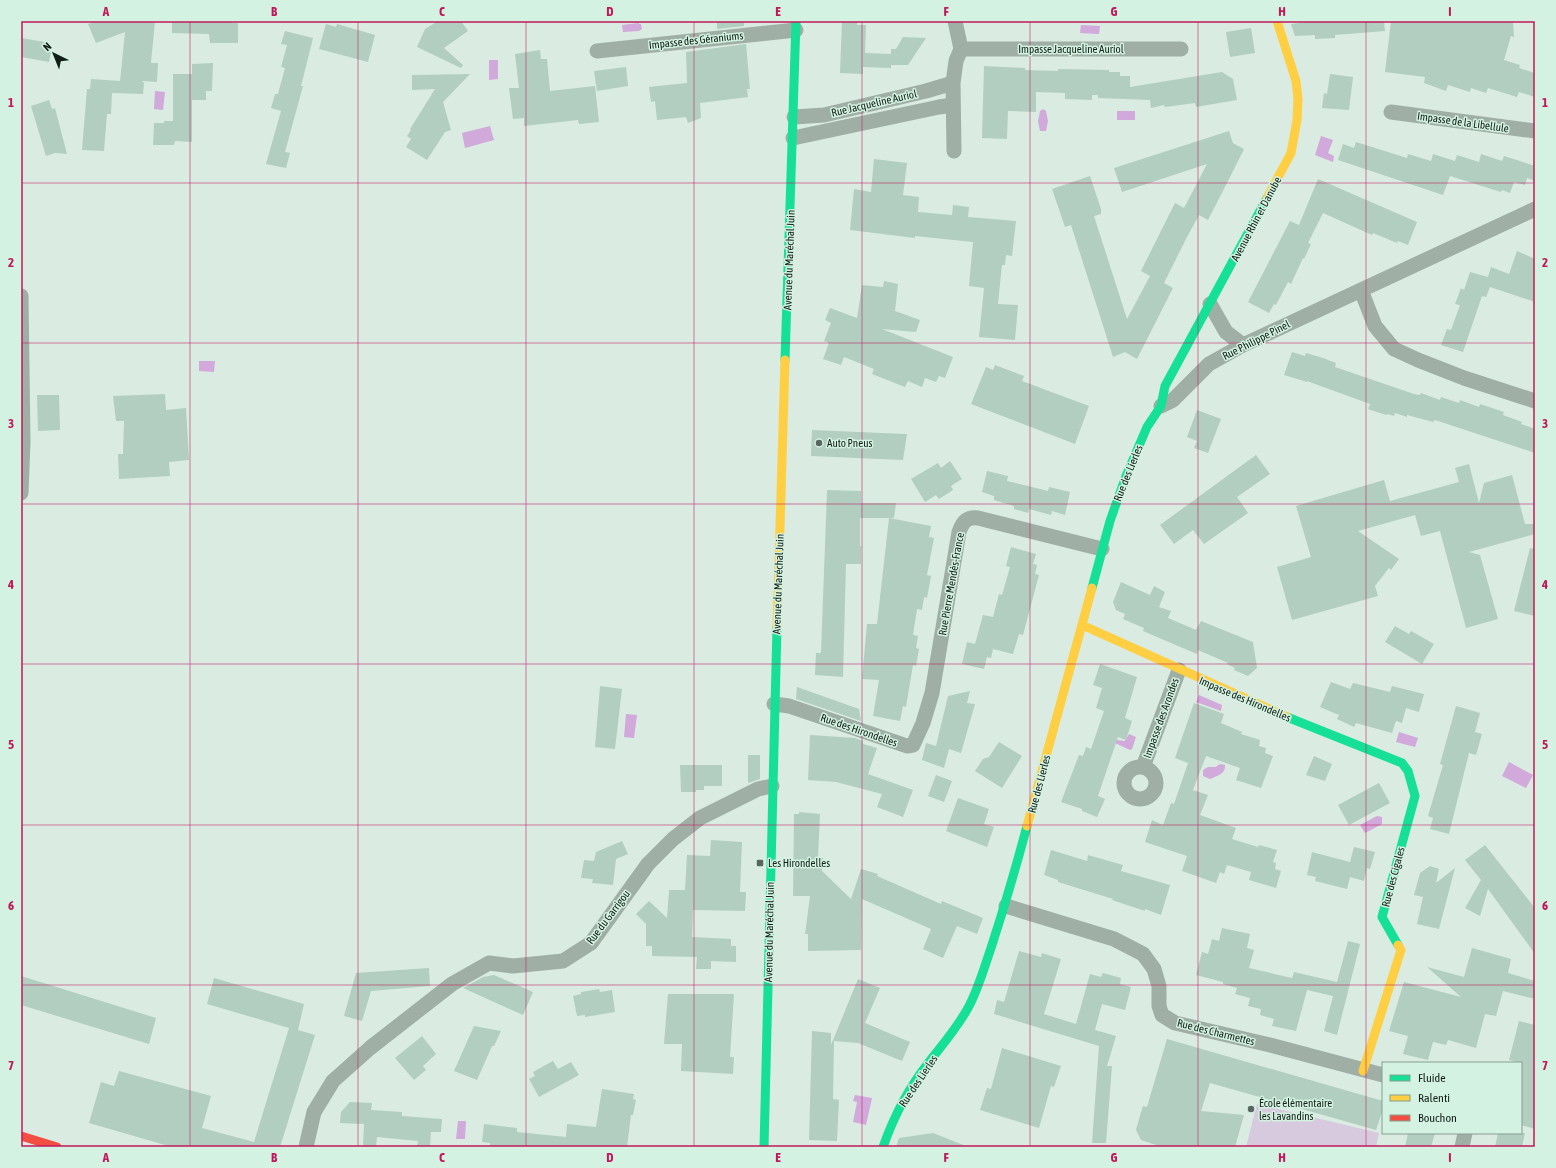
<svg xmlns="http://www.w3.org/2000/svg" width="1556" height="1168" font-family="'Asap Condensed',sans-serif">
  <rect width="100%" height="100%" fill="#daebe2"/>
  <path fill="#d7c9de" d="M1257,1104l122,29 -3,14h-130z"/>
  <path fill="#d1a9da" d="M639,23v1h2l1,5 -3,2 -16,1 -1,-7z
    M1081,25l19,1 -1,8 -19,-1z
    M489,60h9v19l-9,1z
    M155,91l10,1 -2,18 -9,-1z
    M1043,109l3,2 2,10 -2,10h-6l-2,-10 2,-10z
    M1117,111h18v9h-18z
    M490,126l4,14 -29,8 -3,-15z
    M1321,136l12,4 -5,13 6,3 -1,6 -18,-7z
    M199,361h16l-1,11 -15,-1z
    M1199,695l23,10 -1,6 -25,-9z
    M626,714l11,1 -3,23 -10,-1z
    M1399,732l19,6 -3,9 -19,-5z
    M1129,734l7,3 -4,12 -2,1 -15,-7 2,-3 8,1z
    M1509,762l24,13 -7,13 -24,-12z
    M1221,764l4,1c1,9 -8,11 -15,14l-7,-3v-6l5,-3h8l2,-2z
    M1377,816l5,1v7l-17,9 -5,-8z
    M855,1095l17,3 -6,27 -13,-3 4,-20 -4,-1z
    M458,1121h8l-1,18h-9z"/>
  <path fill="#b1cec0" d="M96,21h59l-4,42h7l-1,19 -15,-1 2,2 -1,11 -31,-1 -1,21h-4l-3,37 -22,-1 5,-61h3l1,-10 29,2 5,-49 -29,11 -8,-19z
    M172,21h60v2h6v20h-28l-1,-9 -37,-1z
    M438,21h23l7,10 -24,17 19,17 -2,3 -44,-21 8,-18z
    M717,21h27v5l-27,3z
    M842,21h15v4h9l-1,28 26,1v-5h5l7,-12 23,1 -18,27h-17v3l-28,-1v7l-23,-1z
    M1314,21h70l1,10 -50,4v3l-20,1v-4l-20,1 -4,-12z
    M1391,21h122l1,16 -3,-1 -7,24 16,5 -1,3 16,5v24l-16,-5 -2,5 -29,-9 -2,5 -15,-5 -1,4 -22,-7 -2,6 -22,-8 1,-6 -40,-5z
    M326,24l10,3 1,-3 38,11 -7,27 -49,-13z
    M1251,28l4,25 -25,4 -4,-25z
    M285,31l28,7 -12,48h2l-18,66 5,1 -4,15 -20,-4 15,-53 -10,-3 4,-14h3l7,-26 -4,-1 6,-22 -6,-1z
    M21,38l24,4 -1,3 8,2 -3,15 -28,-5z
    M746,44l4,45h-3l1,8 -48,6 1,15 -13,5 -2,-6 -29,3 -2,-19 -4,1 -2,-15 38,-4 -1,-31z
    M540,50l1,9h6l3,32 45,-5 4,36 -20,2 -1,-4 -54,6v-8l-11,1 -4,-31h10l-4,-34z
    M213,63l-1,28h-6v9h-14v42l-17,-1 -1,4h-21l1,-22h10v-2h9v-47h19v-10z
    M984,66l41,2v2l33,1v-2l51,1v2h11v4h10v11l92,-15 11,7 4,21 -41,7 -1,-4 -30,4 -1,-2 -13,3 -1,-8 -52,-2v-3h-6v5l-27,-1v-6l-29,-1v20l-28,-1 -1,28 -25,-1z
    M626,67l2,19 -31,5 -3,-20z
    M470,74l-27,28 8,28 -6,2 -18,28 -21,-13 5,-8 -4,-3 4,-6 -1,-1 25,-40 -23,1v-15z
    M1330,74l23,3 -4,33 -27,-2 2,-15 3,1z
    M49,100l3,9 3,-1 12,46 -12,-1 -9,3 -15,-50z
    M1229,131l4,12 11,6 -17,34 -19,37 -9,-5 -13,24 -22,44 9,5 -36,71 -12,-7 -12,5 -42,-132 -6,2 -13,-38 38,-13 11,33v5l-7,2 33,103 23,-43 -9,-5 34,-68 9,5 23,-44 -85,28 -8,-24z
    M1356,142l51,16 1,-4 23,7 2,-7 22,7 2,-6 22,7 2,-8 21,7 2,-5 31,10v15l-8,-3 -2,7 -11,-3 -4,11 -8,-3 -1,2 -51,-16 -7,19 -105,-35 5,-16 11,4z
    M874,159l33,4 -4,32 16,2 -1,15 34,3 1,-10 16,2 -1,10 48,4 -4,35 -6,-1 -1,10h-3l-4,39 20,1 -3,35 -36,-3 5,-49 -15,-2 4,-44 -58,-6v2l-65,-8 4,-41 17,3z
    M1318,179l99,43 -9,23 -10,-4 -1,2 -24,-10 -1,2 -49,-22 -15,30 3,1 -7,15 -1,-1 -12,26 -3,-2 -12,23 -2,-1 -5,9 -21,-11 42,-81 9,4z
    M1517,251l18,8v43l-45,-15 -4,10 -4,-1 -19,56 -22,-7 6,-16 4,1 9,-25 -5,-1 6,-16 3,2 6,-18 18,5 3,-10 18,7z
    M884,281l14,3 -3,27 25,9 -4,12 -34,-3 71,28 -8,21 -6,-2 -3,6 -11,-4 -3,9 -14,-6 -3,6 -33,-13 2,-5 -30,-12 -3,8 -18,-6 6,-16 -5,-2 7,-18 -6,-3 5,-12 27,10 5,-33 21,2z
    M1292,352l13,4 1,-3 17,5 13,5 -1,4 79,27 6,1 1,-2 19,7 1,-3 18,6 1,-3 19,7 1,-3 24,8 -1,3 19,7 -1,2 14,5v24l-100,-33 -2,2 -26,-7v2l-12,-4 -1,3 -7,-2 -1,1 -18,-6 2,-5 -63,-23v1l-23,-7z
    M995,365l29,11 -2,5 67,25 -14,38 -104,-40 15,-37 7,3z
    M165,394l1,16 20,-2 3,52 -20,2 1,14 -51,3 -1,-25h5l1,-33h-8l-3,-25z
    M37,395h22l1,35 -22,1z
    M1197,410l24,9 -13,34 -14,-5 3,-7 -10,-4z
    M812,430l93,4h2l-4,26 -92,-4z
    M1256,455l14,19 -33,23 11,16 -44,31 -11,-14 -19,14 -14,-19z
    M950,461l12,18 -11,7 2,4 -14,9 -3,-4 -11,7 -14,-23 27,-16 3,5z
    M1469,464l10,39 5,-20 28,-8 13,49h10v10l-66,18 11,3 18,64 -32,9 -26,-97 -19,5 -6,-21 -57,16 41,28 -8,11 -2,-2 -14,18 3,10 -86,24 -15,-53 34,-10 -15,-51 88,-26 6,21 69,-19 -4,-14z
    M987,471l21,5 -1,5 21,5 20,5 1,-4 21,5 -5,23 -13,-4 -1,4 -22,-6 -1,4 -14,-4v-3l-20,-6v-4l-12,-4z
    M827,490l34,1v12h35l-2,15h-34v28h1v18h-15l-3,113 -28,-2 1,-22h5z
    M889,518l42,8 -2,11 5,1 -7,37 4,1 -4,22 -3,-1 -2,13 -5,-1 -4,26 5,1 -2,12 3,1 -3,17 -3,-1 -7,42 -3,-1 -3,15 -27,-5 6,-36 -17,-1 5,-55h10z
    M1011,547l25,7 -3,10 4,1 -2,9 4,1 -16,60 -4,-1 -6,20 -20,-5 -2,9 -4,-1 -3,12 -22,-5 5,-22 8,2 8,-29 10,2 6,-23 3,1 8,-28 -4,-1z
    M1530,548l5,1v67l-21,-5z
    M1121,582l29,13 4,-9 11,6 -6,15 12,4 -3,7 28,12 5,-9 52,21 4,26 -9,8 -14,-6 1,-2 -8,-4 1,-1 -30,-13 -1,4 -19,-8 -35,-15 1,-3 -21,-9 2,-5 -9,-4 -3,-8z
    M1395,626l14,8 2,-3 23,13 -12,20 -37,-22z
    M1100,664l37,13 -12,41 7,3 -6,19 -8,-3 -20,59 7,3 -8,18 -15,-6v-2l-21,-7 18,-47 4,1 3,-9 5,2 13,-38 -8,-3 6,-20 -9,-3z
    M1331,682l19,7 3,-6 37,9 2,-6 32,8 -5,18 -13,-4 -4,15 -6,-2 -4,12 -36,-10 -2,4 -17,-8 2,-4 -19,-8z
    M600,686l22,3 -7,60 -20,-2z
    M797,687l62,22 2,12 -65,-22z
    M970,691l-3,12 8,1 -14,49 -12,-4 -5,19 -22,-8 4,-17 10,3 12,-50z
    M1194,703l30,11 -3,9 21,9 -1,2 19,6 -1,6 7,2 -1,5 8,3 -12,32 -25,-8 4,-12 -34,-12 -13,34 15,5 -8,20 36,13 -4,11 26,8 1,-2 18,5 -4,12 3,1 -1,6 6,2 -5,17 -27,-8 2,-8 -24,-7 -3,9 -4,-2 -4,11 -34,-12 5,-15 -42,-14 7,-22 11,5 8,-22 3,1 14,-41 -13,-5z
    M1456,706l24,7 -5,19 7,2 -6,21 -7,-2 -20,81 -19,-5 3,-11 -5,-2 15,-51 -3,-1z
    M810,735l45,3 8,3v3l14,4 -9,26 45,16 -10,27 -26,-10 5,-13 -46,-12 -28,-2z
    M999,742l23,14 -20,32 -27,-17 8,-12 6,-2z
    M748,755h12v24l-12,4z
    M1314,756l18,8 -7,17 -19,-6z
    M680,765h42v21h-18v4h-8v2h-15z
    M936,775l16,6 -8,21 -16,-6z
    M1379,783l11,20 -41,22 -11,-20z
    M958,798l31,11 -5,15 10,3 -7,20 -41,-16z
    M799,812l21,2 -2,44h5l-1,13 29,28 10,-30 17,5 -1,2 64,28 1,-3 41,17 -6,16 -20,-8 -14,32 -20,-9 8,-20 -69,-30 -1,51 -53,1v-17h-3l5,-38h-17l1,-82h5z
    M711,840l31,2 -2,50h6l-1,19 -52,-1 -1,27 39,2v7h5v16l-25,-1v8h-15l1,-12 -45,-1v-10h-6v-22l-10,-10 13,-13 18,17 2,-28h16l2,-35 23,1z
    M622,841l6,13 -12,5 -3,26 -21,-2 1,-4 -12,-1 3,-18 10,1 2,-9z
    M1485,845l50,63v46l-47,-65 -8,27 -15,-8 16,-28 -16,-20z
    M1354,847l21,5 -5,17 -3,-1 -3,13 -14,-4 -3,12 -32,-8 1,-4 -9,-2 5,-23 38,10z
    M1051,850l36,11 1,-6 35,10 -2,6 49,14 -9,30 -16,-6v2l-33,-11 1,-1 -55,-17v-2l-14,-5z
    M1430,866l9,3 -3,14 19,-15 -16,61 -22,-5 6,-27 -9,-2 6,-22z
    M1222,928l28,6 -3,14 7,2 -5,18 43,10 2,-6 43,10 11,-41 12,3 -23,91 -13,-4 9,-35 -26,-6 -11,41 -24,-5 2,-7 -14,-4 1,-6 -13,-3 2,-8 -15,-4 2,-6 -14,-4v-2l-27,-7 6,-23 6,2 4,-15 7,2z
    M1472,948l39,11 -3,14 27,8v18l-32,-8 -7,25 -11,-2 -9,34 -28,-8 -2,5 -13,-3 -5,18 -25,-6 5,-18 -19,-5 15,-49 57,15 -34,-30 37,10z
    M1019,951l22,6 1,-4 19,6 -17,55 32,10 14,-50 11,3 2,-4 18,5 -1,6 11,3 -6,23 -23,-6 -7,26 21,6 -9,30h5l-6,77h-14l7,-97 -105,-32 3,-14 7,2z
    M429,968l1,18 -59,5 -9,30 -18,-5 12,-43z
    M494,975l39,17 -10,23 -60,-27 20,-11z
    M21,976l135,42 -7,26 -128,-39z
    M214,978l90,26 -6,26 17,5 -35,112h-108l-83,-24 12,-41 13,4 5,-15 92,25 -9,32 52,14 35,-114 -82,-24z
    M858,979l22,9 -15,35 45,19 -8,19 -44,-18 -24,-2 -1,58 6,1 -2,41 -28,-1 3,-109 19,2v12z
    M599,989l1,3 12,-2 3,22 -30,5v-2l-8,1 -4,-20 8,-2v-2z
    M668,994h66l-4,63h4l-1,17 -52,-3 1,-27h-18z
    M1519,1021l16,4v104l-14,-4v-62l-12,-3z
    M474,1026l27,5 -7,15h-2l-15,34 -23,-9z
    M422,1036l14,18 -13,12 3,4 -12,10 -19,-22z
    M1167,1039l216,62v8l-7,21 -166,-47 -9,28 43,4 -9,32h-73l-21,-7 -5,-10 3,-11 4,-13 4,1z
    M1002,1048l59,18 -7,21 -3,-1 -12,42 -59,-18 7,-22 4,1z
    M553,1061l5,8 13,-7 8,13 -40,22 -10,-18 6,-3 -2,-4z
    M602,1089l32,5 -1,5 3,1 -3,15h-2l-4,32h-137v-4l-8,-1 2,-18 33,4v4l49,5 1,-13 29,3z
    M350,1102l22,1 -1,7 31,2v4l40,3 -1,13h-10l-1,15 -13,-1 1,-5 -41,-4 -1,10h-13l1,-23 -24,-1 1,-11z
    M933,1133l33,13v1h-70l3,-9z
    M1408,1133h27l-4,14h-26z
    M1498,1133h27l-3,14h-27z"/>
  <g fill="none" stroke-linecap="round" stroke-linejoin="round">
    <path stroke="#9fafa6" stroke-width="15" d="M961,49h220
      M597,51l199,-21
      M1391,112l144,19
      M794,117l30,-2 102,-24 27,-8
      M793,138l146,-31 14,-2
      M954,151l-1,-68 3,-22 5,-12 -6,-28
      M1361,290l14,36 19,23 24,11 46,18 71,23
      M21,296l2,146 -2,51
      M1210,304l16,28 17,13
      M1161,406l12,-6 36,-36 34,-19 292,-136
      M774,704l15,2 118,40 6,-1 10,-22 9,-30 27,-161c4,-11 8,-15 19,-14l124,31
      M1143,767l36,-97
      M1124 783a16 16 0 1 1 32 0a16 16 0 1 1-32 0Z
      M1006,906l108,33 29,15 11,15 5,17v20l3,9 13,8 95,22 113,30
      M306,1147l8,-35 19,-31 37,-33 82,-64 37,-21 24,3 50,-5 28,-18 57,-79 25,-25 27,-21 58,-29 14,-3
      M1462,1147l3,-14"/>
    <path stroke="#16e098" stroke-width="9" d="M785,360l11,-339
      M1092,588l18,-67 16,-45 21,-49 14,-21 4,-20 102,-188
      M1287,717l115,46 6,8 7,25 -33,121 16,28
      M764,1147l13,-520
      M883,1147c11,-31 26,-60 46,-85 14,-18 28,-34 39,-54 10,-18 16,-40 23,-60 13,-40 25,-81 36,-122"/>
    <path stroke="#ffcf43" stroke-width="9" d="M1267,198l24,-45 6,-33 1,-21 -2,-18 -19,-60
      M1082,625l205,92
      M777,627l8,-267
      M1027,826l65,-238
      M1363,1071l38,-121 -3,-5"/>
    <path stroke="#f24e42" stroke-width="9" d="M21,1136l36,11"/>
  </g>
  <path fill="none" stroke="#c2185b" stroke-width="1" stroke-opacity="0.55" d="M190,21v1126M358,21v1126M526,21v1126M694,21v1126M862,21v1126M1030,21v1126M1198,21v1126M1366,21v1126M21,183h1514M21,343h1514M21,504h1514M21,664h1514M21,825h1514M21,985h1514"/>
  <g fill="#59665f" stroke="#d3f2e1" stroke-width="1.5">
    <circle cx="819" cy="443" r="4"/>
    <rect x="756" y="859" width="8" height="8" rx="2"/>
    <circle cx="1251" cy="1109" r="4"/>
  </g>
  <g text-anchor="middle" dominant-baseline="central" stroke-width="3" stroke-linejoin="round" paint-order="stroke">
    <g font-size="11" fill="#131e18" stroke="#d3f2e1">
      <text transform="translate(696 40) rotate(-6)">Impasse des Géraniums</text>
      <text x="1071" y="49">Impasse Jacqueline Auriol</text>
      <text transform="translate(874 103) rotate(-13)">Rue Jacqueline Auriol</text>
      <text transform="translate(1463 122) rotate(8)">Impasse de la Libellule</text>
      <text transform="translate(1256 219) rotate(-62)">Avenue Rhin et Danube</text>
      <text transform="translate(789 260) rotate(-88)">Avenue du Maréchal Juin</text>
      <text transform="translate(1256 340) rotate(-27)">Rue Philippe Pinel</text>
      <text transform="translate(1128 473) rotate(-68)">Rue des Lierles</text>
      <text transform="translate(778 584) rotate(-88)">Avenue du Maréchal Juin</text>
      <text transform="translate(951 584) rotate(-80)">Rue Pierre Mendès-France</text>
      <text transform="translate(1245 699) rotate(23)">Impasse des Hirondelles</text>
      <text transform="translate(1161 718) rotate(-70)">Impasse des Arondes</text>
      <text transform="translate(859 730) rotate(19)">Rue des Hirondelles</text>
      <text transform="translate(1039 784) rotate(-75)">Rue des Lierles</text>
      <text transform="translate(1393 877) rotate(-75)">Rue des Cigales</text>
      <text transform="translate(608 917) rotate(-53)">Rue du Garrigou</text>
      <text transform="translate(769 932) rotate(-89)">Avenue du Maréchal Juin</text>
      <text transform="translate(1216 1032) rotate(14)">Rue des Charmettes</text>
      <text transform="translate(918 1081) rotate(-56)">Rue des Lierles</text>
    </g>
    <g font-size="11" fill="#131e18" stroke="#d3f2e1" text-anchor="start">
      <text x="827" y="443">Auto Pneus</text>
      <text x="768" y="863">Les Hirondelles</text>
      <text x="1259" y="1103">École élémentaire<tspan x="1259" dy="13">les Lavandins</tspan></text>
    </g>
  </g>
  <rect width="1556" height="1168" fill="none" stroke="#d3f2e1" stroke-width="44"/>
  <rect x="1382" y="1062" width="140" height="72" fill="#d3f2e1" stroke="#869d91"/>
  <rect x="1390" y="1075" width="20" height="6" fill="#16e098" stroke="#869d91"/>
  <text x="1418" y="1082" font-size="12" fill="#131e18">Fluide</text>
  <rect x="1390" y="1095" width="20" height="6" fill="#ffcf43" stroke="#869d91"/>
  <text x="1418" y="1102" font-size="12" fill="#131e18">Ralenti</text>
  <rect x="1390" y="1115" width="20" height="6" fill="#f24e42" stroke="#869d91"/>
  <text x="1418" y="1122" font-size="12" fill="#131e18">Bouchon</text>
  <g transform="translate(54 54) rotate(317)" stroke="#d3f2e1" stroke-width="3" paint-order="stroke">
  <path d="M0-3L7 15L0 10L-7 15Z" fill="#131e18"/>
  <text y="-6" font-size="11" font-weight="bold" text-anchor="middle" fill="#131e18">N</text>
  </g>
  <rect x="22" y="22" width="1512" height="1124" fill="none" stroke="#c2185b" stroke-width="1.5"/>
  <g font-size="13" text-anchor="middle" font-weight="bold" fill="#c2185b">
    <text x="106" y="16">A</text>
    <text x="274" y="16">B</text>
    <text x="442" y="16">C</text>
    <text x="610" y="16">D</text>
    <text x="778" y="16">E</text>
    <text x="946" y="16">F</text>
    <text x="1114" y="16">G</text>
    <text x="1282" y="16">H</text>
    <text x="1450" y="16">I</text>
    <text x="11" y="107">1</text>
    <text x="1545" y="107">1</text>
    <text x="11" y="267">2</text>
    <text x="1545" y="267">2</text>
    <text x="11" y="428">3</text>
    <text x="1545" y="428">3</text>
    <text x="11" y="589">4</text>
    <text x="1545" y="589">4</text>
    <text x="11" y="749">5</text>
    <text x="1545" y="749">5</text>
    <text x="11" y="910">6</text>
    <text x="1545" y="910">6</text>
    <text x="11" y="1070">7</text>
    <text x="1545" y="1070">7</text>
    <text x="106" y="1162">A</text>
    <text x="274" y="1162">B</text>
    <text x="442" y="1162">C</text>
    <text x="610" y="1162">D</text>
    <text x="778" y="1162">E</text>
    <text x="946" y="1162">F</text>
    <text x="1114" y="1162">G</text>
    <text x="1282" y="1162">H</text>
    <text x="1450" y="1162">I</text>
  </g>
</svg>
